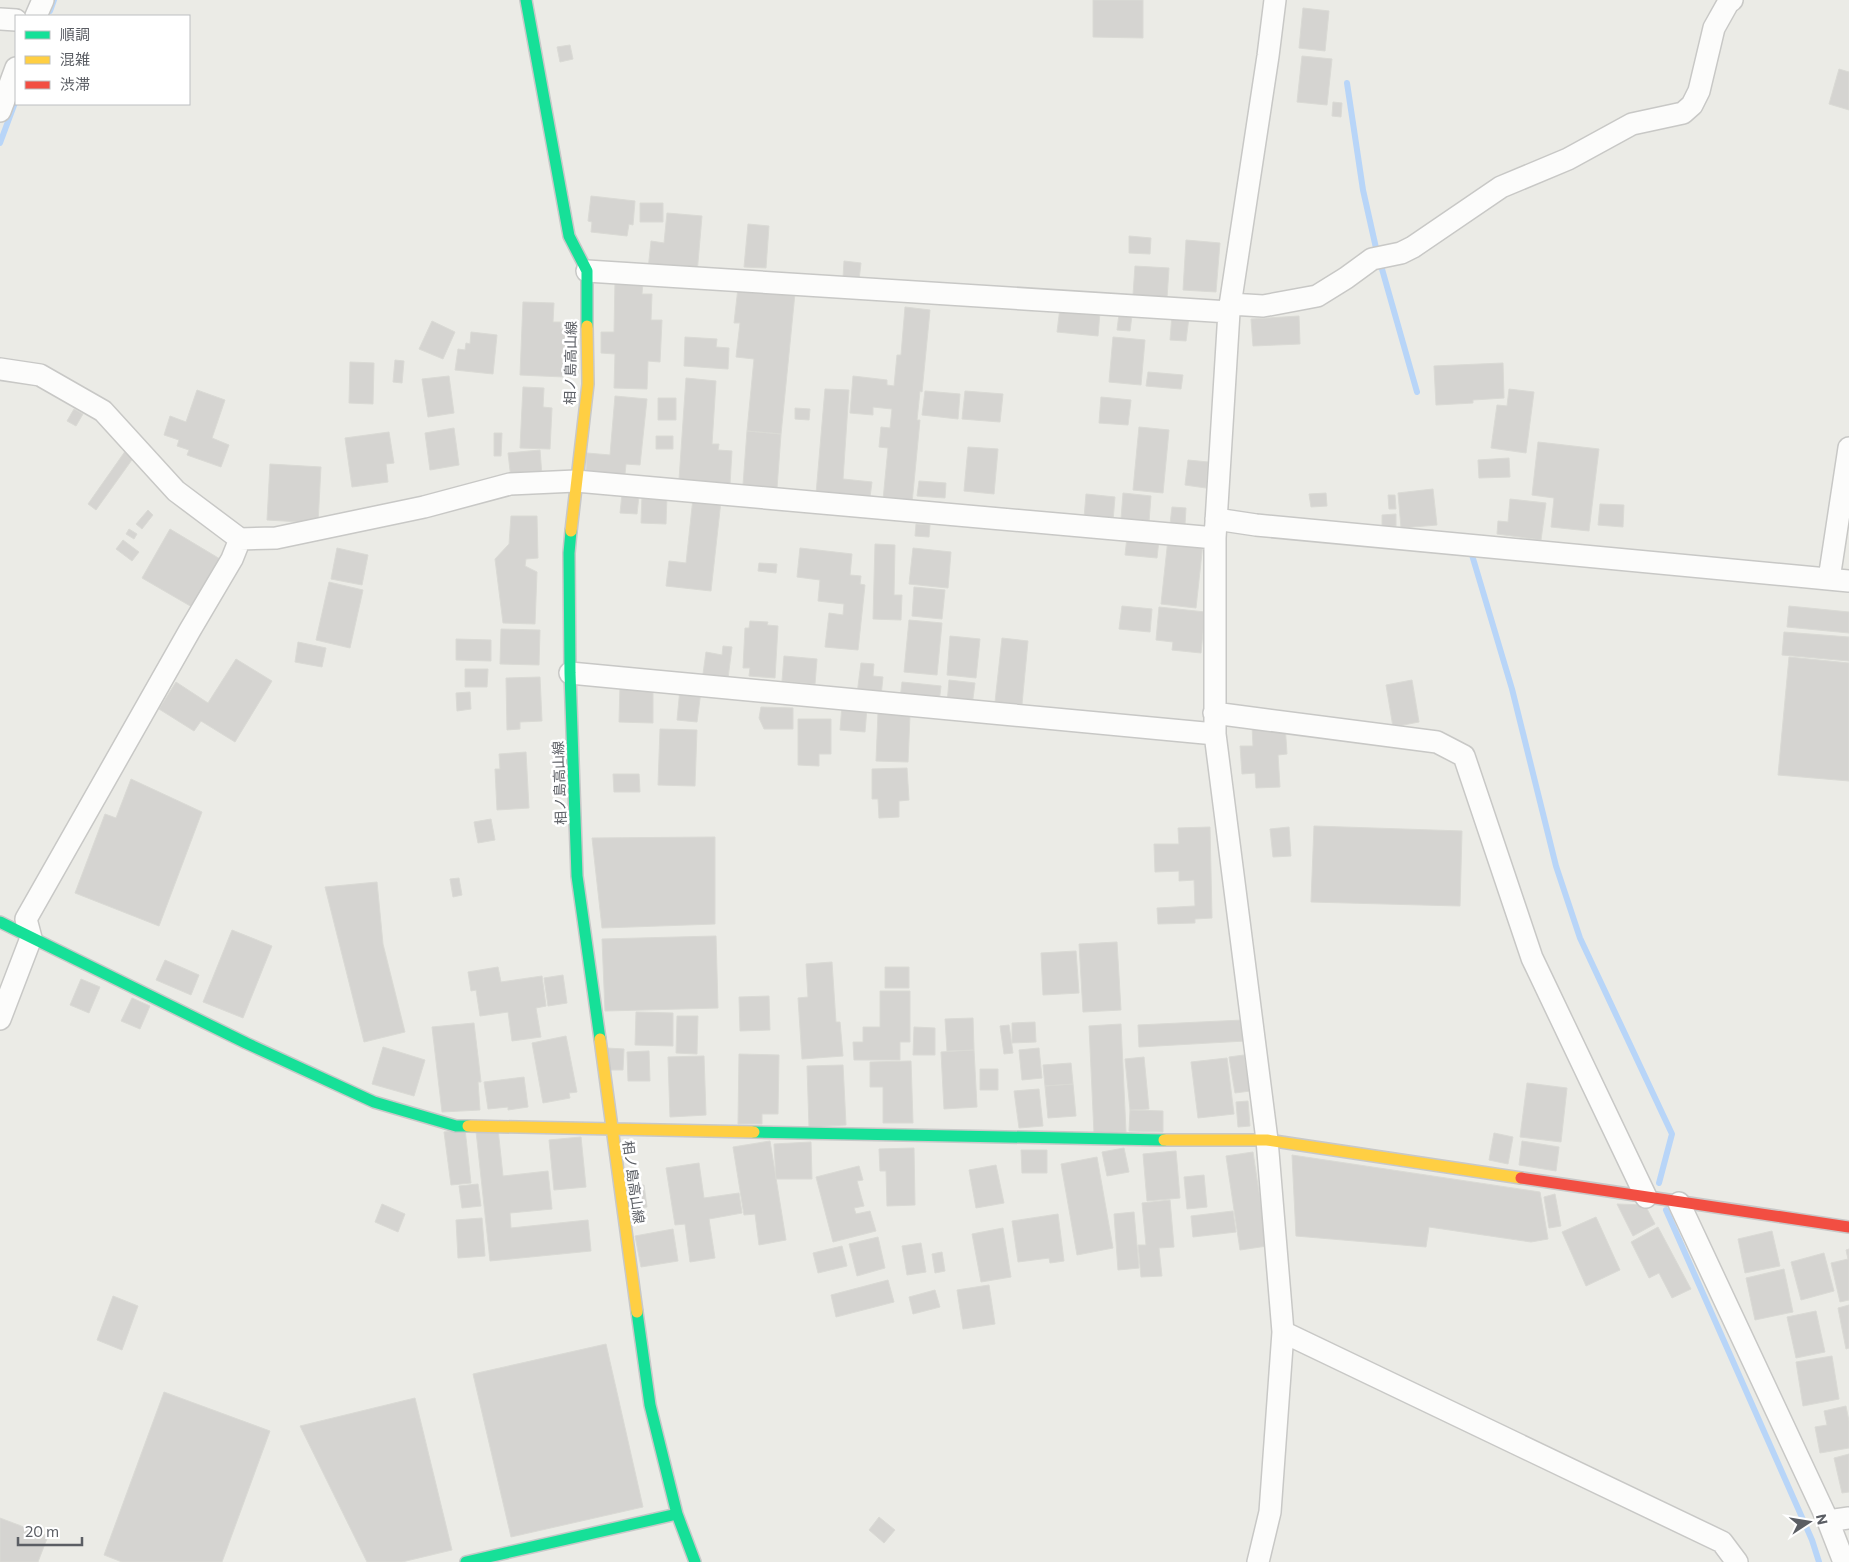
<svg xmlns="http://www.w3.org/2000/svg" width="1849" height="1562" font-family="Commissioner,'Noto Sans JP',sans-serif">
  <rect width="100%" height="100%" fill="#ebebe6"/>
  <g fill="none" stroke-linecap="round" stroke-linejoin="round">
    <path stroke="#b8d5f8" stroke-width="6" d="M50,11l4,-11
      M1347,83l16,107 13,58 41,144
      M0,143l16,-43
      M1472,555l40,134 44,177 24,72 92,196 -13,49
      M1666,1210l146,330 7,22"/>
  </g>
  <path fill="#d5d4d1" stroke="#dadad5" d="M1093,0h50v38l-50,-1z
    M1303,8l26,3 -4,40 -26,-3z
    M570,45l3,14 -13,3 -3,-15z
    M1302,56l30,3 -5,46 -30,-3z
    M1839,69l10,3v38l-20,-6z
    M1333,102l9,1 -1,14 -9,-1z
    M591,196l44,5 -2,24 -4,-1 -2,12 -36,-4 1,-10 -4,-1z
    M640,203h23v19h-23z
    M667,213l35,3 -5,58 -49,-4 3,-29 13,2z
    M748,224l21,2 -3,42 -22,-1z
    M1129,236l22,2 -1,16 -21,-1z
    M1186,240l34,3 -4,49 -33,-2z
    M844,261l17,2 -2,17 -16,-2z
    M1135,266l34,2 -2,30 -34,-3z
    M615,281l28,1 -1,12h10l-1,26h11l-2,42 -12,-1 -1,28 -33,-1 1,-34 -14,-1v-21h13z
    M738,288l57,5 -14,141 -34,-3 7,-72 -18,-2 4,-34h-6z
    M523,302l31,1 -1,19h8v7h4l-1,48 -44,-2z
    M905,307l25,3 -8,82 -2,-1 -3,29h3l-8,83 -29,-3 5,-52 -9,-1 2,-20 9,1 2,-19 -19,-2v8l-23,-2 3,-37 34,4v5l7,1 3,-31h4z
    M1060,308l40,4 -2,24 -41,-4z
    M1119,314l13,1 -2,16 -13,-1z
    M1172,315l17,2 -3,24 -16,-1z
    M1299,316l1,28 -47,2 -2,-27z
    M432,321l23,11 -12,27 -24,-10z
    M471,332l26,3 -4,39 -38,-4 3,-21 7,1 1,-7 4,1z
    M685,337l32,2 -1,8 13,1 -1,21 -44,-3z
    M1113,337l32,3 -4,45 -32,-3z
    M395,360l9,1 -2,22 -9,-1z
    M350,362l24,1 -1,41 -24,-1z
    M1503,363l1,35 -31,2v3l-37,2 -2,-39z
    M1148,372l35,3 -2,14 -35,-3z
    M449,376l5,37 -26,4 -6,-38z
    M686,378l30,3 -4,63h7l-1,6 14,1 -2,33 -51,-4z
    M523,387l21,1 -1,19 9,1 -2,41 -30,-1z
    M825,389l24,1 -6,89 29,3 -2,15 -54,-3z
    M1509,389l25,3 -8,61 -35,-5 6,-43 10,1z
    M197,390l28,10 -13,38 17,7 -8,22 -34,-12 2,-5 -12,-4 2,-6 -15,-5 6,-19 16,6z
    M925,391l35,3 -2,25 -36,-4z
    M965,391l38,3 -3,28 -38,-3z
    M615,396l32,3 -7,66 -14,-1 -1,10 -39,-3 1,-18 23,2z
    M1101,397l30,3 -3,25 -29,-2z
    M658,398h18v22h-18z
    M795,408l15,1 -1,11 -14,-1z
    M74,409l9,5 -7,12 -9,-5z
    M1139,427l30,3 -6,63 -30,-3z
    M454,428l5,37 -29,5 -5,-37z
    M747,431l34,3 -4,54 -34,-3z
    M389,432l5,31 -8,1 2,18 -36,5 -7,-49z
    M494,433h8l-1,23h-7z
    M656,436h17v13h-17z
    M1538,442l61,7 -10,82 -38,-4 3,-29 -22,-3z
    M968,447l30,2 -4,45 -30,-3z
    M126,450l8,7 -38,53 -8,-6z
    M540,450l2,26 -31,3 -3,-26z
    M1509,458l1,19 -31,1 -1,-18z
    M1188,460l20,2 -2,26 -21,-3z
    M270,464l51,3 -3,56 -51,-3z
    M919,481l27,2 -1,15 -28,-2z
    M1433,489l4,36 -36,3 -3,-35z
    M1123,493l28,3 -2,26 -28,-3z
    M1326,493l1,13 -16,1 -2,-13z
    M622,494l17,2 -2,18 -17,-1z
    M1086,494l29,3 -2,24 -29,-3z
    M642,495l25,1 -1,28 -25,-1z
    M1388,495h7l1,14h-7z
    M693,498l28,3 -10,90 -45,-5 3,-25 17,2z
    M1510,499l36,4 -5,37 -44,-6 1,-13 10,1z
    M1600,504l24,1 -1,22 -25,-2z
    M1172,507l14,1 -1,17 -15,-1z
    M148,510l5,5 -11,14 -6,-5z
    M1396,514v12l-14,1v-12z
    M511,516h26l1,42 -12,1 -1,7 12,6 -2,52 -32,-1 -8,-64 14,-15z
    M916,524l14,1 -1,12 -14,-1z
    M129,529l8,5 -3,5 -8,-5z
    M170,529l50,30 -28,48 -50,-29z
    M1127,537l32,3 -2,18 -32,-3z
    M1168,539l35,4 -7,65 -35,-4z
    M123,540l16,12 -7,9 -16,-12z
    M875,544l20,1 -1,50h8l-1,25 -28,-1z
    M337,548l31,7 -6,30 -31,-6z
    M800,548l52,6 -2,21 11,1 -1,8 5,1 -7,65 -33,-3 4,-34 14,2 1,-11 -26,-3 2,-21 -23,-3z
    M913,548l38,4 -3,36 -39,-4z
    M759,563l18,1 -1,9 -18,-2z
    M329,582l34,8 -13,58 -34,-8z
    M914,587l31,3 -3,29 -30,-3z
    M1122,606l30,3 -2,23 -31,-3z
    M1789,606l60,6v21l-62,-6z
    M1159,607l46,5 -4,41 -29,-3 1,-8 -17,-2z
    M909,620l33,3 -5,52 -33,-3z
    M750,621l18,1 -1,3 11,1 -3,52 -26,-2 1,-8h-7l2,-40h4z
    M501,629l39,1 -1,35 -39,-1z
    M1784,632l65,5v24l-67,-6z
    M950,636l30,3 -4,39 -29,-3z
    M1002,638l26,3 -6,63 -27,-2z
    M456,639l35,1v21l-35,-1z
    M298,642l28,6 -4,19 -27,-5z
    M723,646l9,1 -4,31 -25,-4 3,-22 16,3z
    M784,656l33,3 -2,25 -33,-3z
    M1789,657l60,6v118l-71,-6z
    M236,659l36,22 -37,61 -34,-21 -7,10 -35,-22 17,-27 32,21z
    M861,663l13,1 -1,12 10,1 -2,19 -24,-2z
    M465,669h23l-1,18h-22z
    M540,677l2,44 -22,1v7l-13,1 -1,-52z
    M949,680l26,3 -3,23 -25,-2z
    M1412,680l7,42 -26,5 -7,-42z
    M902,682l39,4 -2,17 -39,-4z
    M620,685l33,1v37l-34,-1z
    M680,689l21,2 -4,31 -20,-2z
    M470,692l1,17 -14,2 -1,-18z
    M842,706l25,2 -2,24 -25,-2z
    M761,707l32,1v21h-29l-5,-11z
    M878,713l32,2 -2,47 -32,-1z
    M798,719h33v35h-12v12l-21,-1z
    M1285,724l2,30 -9,1 2,32 -24,1 -1,-15 -13,1 -2,-28h13l-1,-20z
    M660,729l37,1 -2,56 -37,-1z
    M526,752l3,56 -32,2 -2,-41h5l-1,-15z
    M907,768l2,32 -10,1v16l-20,1 -1,-19h-6v-30z
    M613,774h26l1,18h-26z
    M131,779l71,33 -43,114 -84,-33 30,-79 11,4z
    M491,819l4,21 -17,3 -4,-21z
    M1314,826l148,5 -2,75 -149,-4z
    M1210,827l2,91 -17,1v4l-37,1 -1,-16 38,-2 -1,-26 -15,1v-10l-24,1 -1,-28h25l-1,-16z
    M1289,827l2,29 -18,1 -3,-28z
    M715,837v87l-113,4 -10,-90z
    M459,878l3,17 -9,2 -3,-18z
    M377,882l6,62 22,88 -41,10 -39,-155z
    M232,930l40,16 -29,72 -40,-16z
    M716,936l2,72 -113,3 -3,-72z
    M1117,942l4,68 -38,2 -4,-68z
    M1076,951l3,42 -36,2 -2,-42z
    M165,960l34,15 -8,20 -35,-15z
    M832,962l4,60h4l3,34 -41,3 -4,-61 10,-1 -2,-33z
    M498,967l3,15 41,-6 4,30 -10,2 5,29 -29,4 -4,-29 -28,4 -4,-26 -5,1 -3,-19z
    M885,967h24v21h-24z
    M563,975l4,28 -19,3 -4,-28z
    M81,979l19,8 -11,26 -19,-8z
    M880,991h30v51h-10v18h-46l-1,-18h10v-15h17z
    M769,996l1,34 -30,1 -1,-34z
    M132,998l18,8 -10,23 -19,-8z
    M636,1012l37,1v33l-38,-1z
    M677,1016h21l-1,38 -21,-1z
    M973,1018l1,32 -27,1 -2,-32z
    M1243,1020l2,21 -106,6 -1,-22z
    M1035,1022l1,20 -24,1v-20z
    M474,1023l7,59h-3l2,28 -38,2 -10,-85z
    M1121,1024l5,108 -32,1 -5,-107z
    M1009,1025l4,28 -9,1 -4,-28z
    M914,1027l21,1v27h-22z
    M566,1036l11,56 -8,1 1,5 -27,5 -11,-60z
    M383,1047l42,13 -11,36 -42,-12z
    M607,1048l17,1 -1,21h-17z
    M1039,1048l3,30 -20,2 -3,-30z
    M974,1050l3,57 -33,2 -3,-57z
    M649,1051l1,30h-22l-1,-29z
    M739,1054l40,1 -1,59h-16v10h-24z
    M1244,1055l6,36 -15,2 -6,-36z
    M704,1056l2,59 -36,2 -2,-60z
    M1144,1057l5,52 -19,1 -5,-51z
    M1227,1058l7,56 -36,4 -7,-56z
    M911,1061l2,62h-30v-36h-13v-25z
    M1071,1063l2,21 -28,2 -2,-21z
    M843,1065l3,60 -37,2 -2,-61z
    M980,1069h18v21h-18z
    M524,1077l4,30 -20,3v-3l-20,2 -4,-27z
    M1527,1083l40,5 -6,54 -41,-5z
    M1073,1084l3,32 -28,2 -3,-32z
    M1039,1089l4,37 -24,2 -5,-37z
    M1248,1101l2,25 -12,1 -2,-25z
    M1130,1110l33,1v21l-34,-1z
    M465,1129l6,54 -20,2 -7,-53z
    M498,1129l5,47 45,-5 4,38 -42,4 1,15 77,-8 3,31 -101,10 -14,-130z
    M1494,1133l19,4 -5,27 -19,-4z
    M581,1137l5,50 -32,3 -5,-50z
    M770,1141l16,99 -27,5 -4,-31 -11,1 -11,-68z
    M1522,1141l37,6 -3,24 -37,-6z
    M811,1142l1,37h-36l-2,-35z
    M914,1148l1,57 -28,1 -1,-35h-6l-1,-22z
    M1124,1148l5,24 -22,4 -5,-24z
    M1021,1150h26v23h-25z
    M1176,1151l4,47 -33,3 -4,-47z
    M1253,1152l14,94 -27,4 -14,-94z
    M1292,1155l248,37 8,47 -17,3 -102,-15 -3,20 -130,-11z
    M1097,1157l16,91 -36,7 -16,-91z
    M699,1163l5,35 35,-5 3,20 -33,6 6,39 -25,4 -5,-38 -10,1 -9,-57z
    M996,1165l8,38 -28,5 -7,-38z
    M859,1166l4,14 -6,1 7,25 -10,2 2,6 14,-3 6,20 -43,11 -17,-65z
    M1204,1175l3,32 -20,2 -3,-32z
    M478,1184l3,22 -19,2 -3,-22z
    M644,1185l3,22 -17,3 -4,-22z
    M1555,1194l6,32 -12,2 -5,-31z
    M1170,1200l4,47 -15,1 3,28 -21,1 -3,-32h8l-4,-42z
    M382,1204l23,10 -7,18 -23,-10z
    M1617,1204l28,1 10,19 -22,12z
    M1233,1211l3,21 -43,5 -2,-21z
    M1134,1212l5,56 -21,2 -4,-56z
    M1058,1214l6,47 -14,2 -1,-5 -31,4 -6,-41z
    M1596,1217l24,53 -34,16 -24,-54z
    M482,1218l3,38 -27,2 -2,-38z
    M1658,1227l33,62 -19,9 -13,-25 -10,5 -18,-36z
    M1003,1228l8,49 -30,5 -9,-48z
    M673,1229l5,32 -37,6 -6,-31z
    M1772,1231l8,35 -35,7 -7,-34z
    M878,1237l7,31 -28,8 -8,-32z
    M921,1243l5,29 -19,3 -5,-29z
    M842,1246l5,20 -29,7 -5,-20z
    M1849,1249v51l-9,2 -9,-39 17,-4 -2,-9z
    M942,1252l3,19 -10,2 -3,-19z
    M1824,1253l10,38 -33,9 -10,-38z
    M1784,1269l9,43 -38,8 -9,-42z
    M888,1280l6,22 -58,15 -5,-22z
    M989,1285l6,39 -32,5 -6,-39z
    M935,1290l5,17 -27,7 -4,-17z
    M113,1296l25,10 -16,44 -25,-10z
    M1849,1305v43l-3,1 -8,-41z
    M1816,1311l9,41 -29,6 -9,-41z
    M606,1344l37,163 -132,30 -38,-163z
    M1832,1356l7,43 -36,7 -7,-44z
    M164,1392l106,39 -48,131h-100l-18,-7z
    M415,1398l37,152 -50,12h-35l-67,-136z
    M1846,1406l3,15v27l-29,5 -5,-26 12,-2 -3,-14z
    M1849,1454v38l-7,1 -8,-35z
    M879,1517l16,13 -11,13 -15,-13z
    M0,1518l48,18 -10,26h-38z"/>
  <g fill="none" stroke-linecap="round" stroke-linejoin="round">
    <g stroke="#c8c8c6" stroke-width="24">
      <path id="street" d="M36,16l7,-16
        M0,19l16,1
        M0,111l16,-43
        M587,271l642,41
        M1230,304l33,2 54,-10 29,-18 26,-19 29,-6 12,-6 88,-60 67,-28 64,-35 51,-11 9,-8 7,-14 15,-63 14,-25 4,-3
        M0,369l40,6 63,36 73,80 64,48
        M1216,519l40,6 593,56
        M1829,579l20,-131
        M570,673l645,61
        M1214,713l223,29 27,14 68,202 114,239
        M0,1019l31,-81 -5,-19 164,-289 42,-71 8,-20 36,-1 148,-31 86,-23 66,-3 639,57
        M1679,1203l149,318 16,41
        M1283,1332l439,210 15,20
        M1828,1521l21,-3
        M1258,1562l12,-50 13,-180 -16,-192 -52,-406v-196l14,-226 39,-256 7,-56"/>
    </g>
    <g stroke="#c8c8c8" stroke-width="14">
      <path id="fast" d="M526,0l43,236 18,35v55
        M571,531l-2,22 1,120 7,203 23,163
        M0,922l246,121 128,59 82,24h12
        M754,1132l410,8
        M637,1312l13,93 27,109 18,48
        M466,1562l211,-48"/>
    </g>
    <g stroke="#c8c8c8" stroke-width="14">
      <path id="slow" d="M571,531l17,-147 -1,-58
        M600,1039l37,273
        M468,1126l286,6
        M1164,1140h103l254,38"/>
    </g>
    <g stroke="#c8c8c8" stroke-width="14">
      <path id="jam" d="M1521,1178l328,49"/>
    </g>
    <use href="#street" stroke="#fcfcfb" stroke-width="21"/>
    <use href="#fast" stroke="#16e098" stroke-width="11"/>
    <use href="#slow" stroke="#ffcf43" stroke-width="11"/>
    <use href="#jam" stroke="#f24e42" stroke-width="11"/>
  </g>
  <g text-anchor="middle" dominant-baseline="central" stroke-width="5" stroke-linejoin="round" paint-order="stroke">
    <g font-size="14" fill="#5b5e64" stroke="#fff">
      <text transform="translate(570 363) rotate(-89)">相ノ島高山線</text>
      <text transform="translate(559 783) rotate(-92)">相ノ島高山線</text>
      <text transform="translate(634 1182) rotate(82)">相ノ島高山線</text>
    </g>
  </g>
  <rect x="15" y="15" width="175" height="90" fill="#ffffff" stroke="#bdbfc1"/>
  <rect x="25" y="31" width="25" height="8" fill="#16e098" stroke="#bdbfc1"/>
  <text x="60" y="40" font-size="15" fill="#5b5e64">順調</text>
  <rect x="25" y="56" width="25" height="8" fill="#ffcf43" stroke="#bdbfc1"/>
  <text x="60" y="65" font-size="15" fill="#5b5e64">混雑</text>
  <rect x="25" y="81" width="25" height="8" fill="#f24e42" stroke="#bdbfc1"/>
  <text x="60" y="90" font-size="15" fill="#5b5e64">渋滞</text>
  <g transform="translate(1809 1522) rotate(78)" stroke="#ffffff" stroke-width="4" paint-order="stroke">
  <path d="M0-4L9 19L0 12L-9 19Z" fill="#5b5e64"/>
  <text y="-8" font-size="14" font-weight="bold" text-anchor="middle" fill="#5b5e64">N</text>
  </g>
  <path d="M18 1537v8h64v-8" fill="none" stroke="#5b5e64" stroke-width="2.5"/>
  <text x="25" y="1537" font-size="15" fill="#5b5e64" stroke="#ffffff" stroke-width="4" paint-order="stroke">20 m</text>
</svg>
